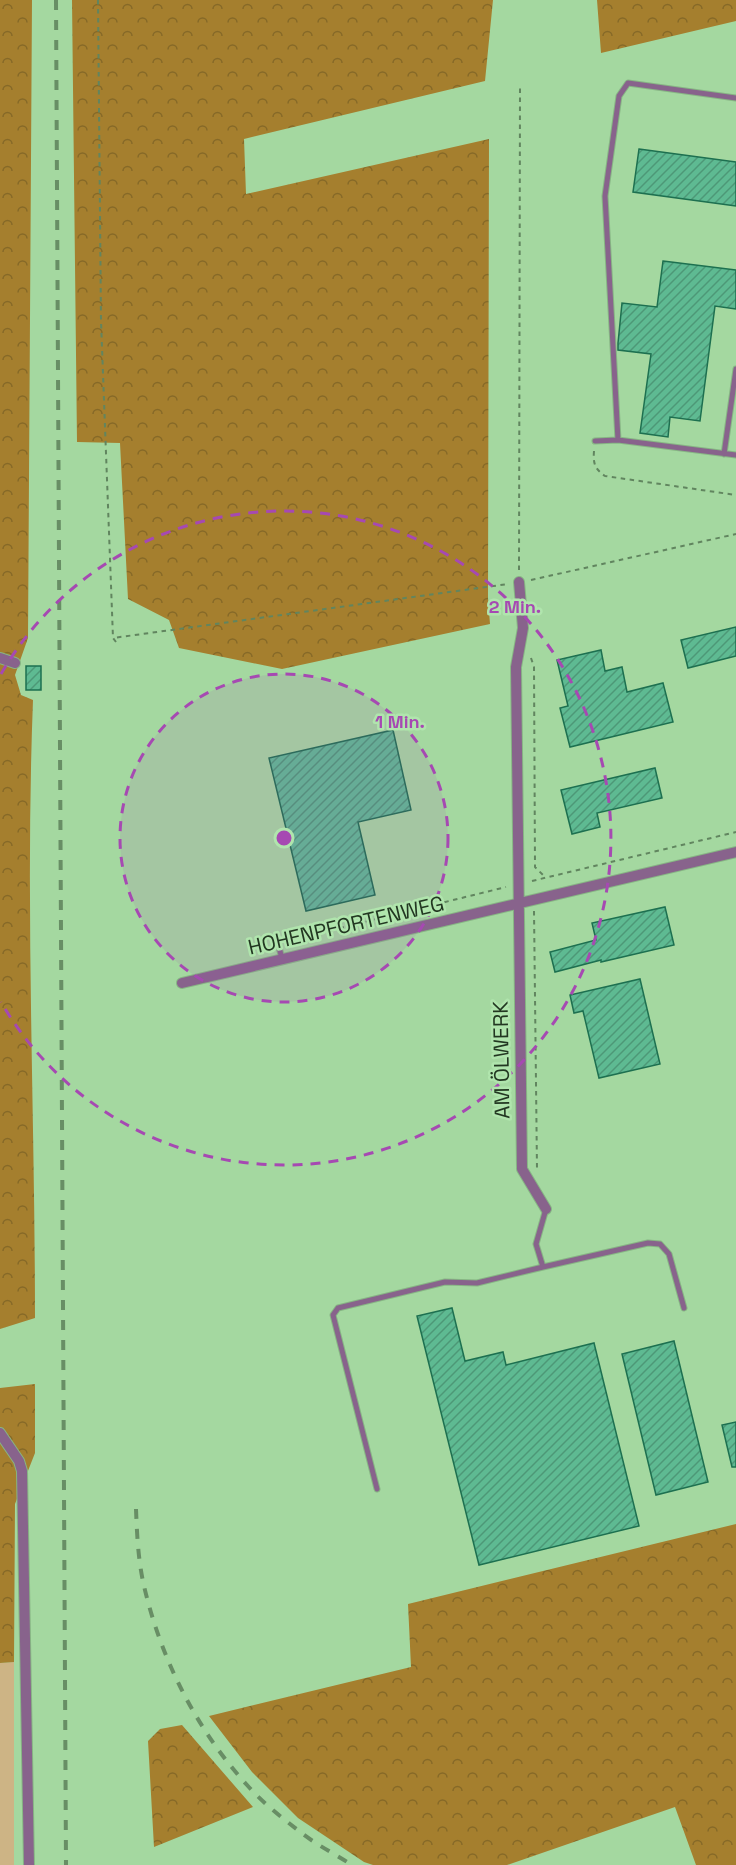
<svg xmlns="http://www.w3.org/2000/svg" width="736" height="1865" font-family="'Space Grotesk',sans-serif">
  <defs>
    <pattern id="forest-crowns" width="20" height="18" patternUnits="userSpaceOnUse" patternTransform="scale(1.5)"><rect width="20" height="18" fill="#a57f2e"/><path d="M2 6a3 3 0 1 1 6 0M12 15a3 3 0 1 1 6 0" fill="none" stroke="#866927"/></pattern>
    <pattern id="building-hatch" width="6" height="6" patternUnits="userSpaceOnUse" patternTransform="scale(1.5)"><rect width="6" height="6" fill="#5eba92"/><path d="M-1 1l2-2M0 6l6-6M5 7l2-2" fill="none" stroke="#4d9877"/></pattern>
  </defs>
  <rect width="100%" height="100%" fill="#a4d8a0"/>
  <path fill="#cdb485" d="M14,1662v203h-14v-202z"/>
  <path fill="url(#forest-crowns)" d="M0,0h32l-4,638 -13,37 6,20 12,5c-8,206 2,412 2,618l-35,11z
    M72,0h421l-8,81 -241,58 2,55 243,-55 -1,459 2,26 -208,45 -103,-21 -10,-28 -41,-21 -8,-156 -43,-1z
    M597,0h139v21l-135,32z
    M35,1384v69l-20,51 -1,158 -14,1v-275z
    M736,1524v341h-40l-21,-58 -168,58h-134l-9,-3 -66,-44 -46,-46 -43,-56 202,-49 -3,-63z
    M182,1725l71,82 -99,40 -6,-106 12,-12z"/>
  <path fill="url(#building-hatch)" stroke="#1d7050" stroke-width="1.5" d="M639,149l97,13v44l-103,-14z
    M663,261l73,9v39l-21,-3 -15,115 -30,-4 -2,20 -28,-4 11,-79 -33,-4v-7l4,-40 35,4z
    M736,627v29l-48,12 -7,-28z
    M601,650l4,21 17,-4 5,25 36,-9 10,39 -103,25 -10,-39 8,-2 -11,-46z
    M26,666h15v24h-15z
    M393,730l18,80 -53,12 17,73 -69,16 -37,-153z
    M655,768l7,30 -65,15 3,14 -28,7 -11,-44z
    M665,907l9,38 -73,17v-2l-46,12 -5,-20 46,-12 -4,-17z
    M640,979l20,85 -61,14 -16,-67 -9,2 -4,-18z
    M452,1308l13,53 38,-9 3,13 88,-22 45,183 -160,39 -62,-249z
    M674,1341l34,141 -52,13 -34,-141z
    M736,1422v45h-4l-10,-42z"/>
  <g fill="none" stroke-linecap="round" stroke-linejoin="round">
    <g stroke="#87b584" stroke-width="7">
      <path id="service" d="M736,98l-108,-15 -9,13 -14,100 13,244 118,15
        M595,441l23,-1
        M724,454l12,-85
        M278,943l4,16
        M546,1209l-10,35 7,23 105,-24 12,1 9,10 15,54
        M377,1489l-44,-174 5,-7 107,-26 32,1 66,-16"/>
    </g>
    <g stroke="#87b584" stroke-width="12">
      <path id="minor" d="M519,582l4,46 -7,39 6,502 24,40
        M0,658l15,5
        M182,983l554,-131
        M0,1433l19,28 3,10 7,394"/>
    </g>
    <path stroke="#61855f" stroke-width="2" stroke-dasharray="4.5 4.5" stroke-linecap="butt" d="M98,0l3,321 12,317
      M594,451c-1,13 1,18 11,25l131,19
      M519,570l1,-483
      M531,580l205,-46
      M116,642l-3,-4 395,-54
      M531,658l3,9 1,200 11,11
      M532,881l204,-49
      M534,911l3,258
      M287,941l219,-54"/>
    <use href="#service" stroke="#88638c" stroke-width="5"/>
    <use href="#minor" stroke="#88638c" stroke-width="10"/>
    <path stroke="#688e65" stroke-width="4" stroke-dasharray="10 10" stroke-linecap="butt" d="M56,0l10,1865
      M136,1509c1,25 2,51 8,77 17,73 52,143 103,199 15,17 34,32 52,46 16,13 36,23 53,34"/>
  </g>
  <circle cx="284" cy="838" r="164" fill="#a649b2" fill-opacity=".12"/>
  <g fill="none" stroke="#a649b2" stroke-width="3" stroke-dasharray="10 8">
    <circle cx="284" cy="838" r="164"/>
    <path d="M1 674A327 327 0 1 1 1 1002"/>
  </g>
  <g text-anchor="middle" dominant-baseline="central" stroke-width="5" stroke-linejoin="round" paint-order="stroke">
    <g font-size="21" fill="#223721" stroke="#b0e5ad">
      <text transform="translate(346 925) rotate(-13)">HOHENPFORTENWEG</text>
      <text transform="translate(501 1060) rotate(-91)">AM ÖLWERK</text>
    </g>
  </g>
  <circle cx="284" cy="838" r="9" fill="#a649b2" stroke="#b0e5ad" stroke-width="3"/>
  <g font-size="18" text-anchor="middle" font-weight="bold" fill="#a649b2" stroke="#b0e5ad" stroke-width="5" stroke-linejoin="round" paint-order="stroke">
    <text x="515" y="613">2 Min.</text>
    <text x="400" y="728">1 Min.</text>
  </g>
</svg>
